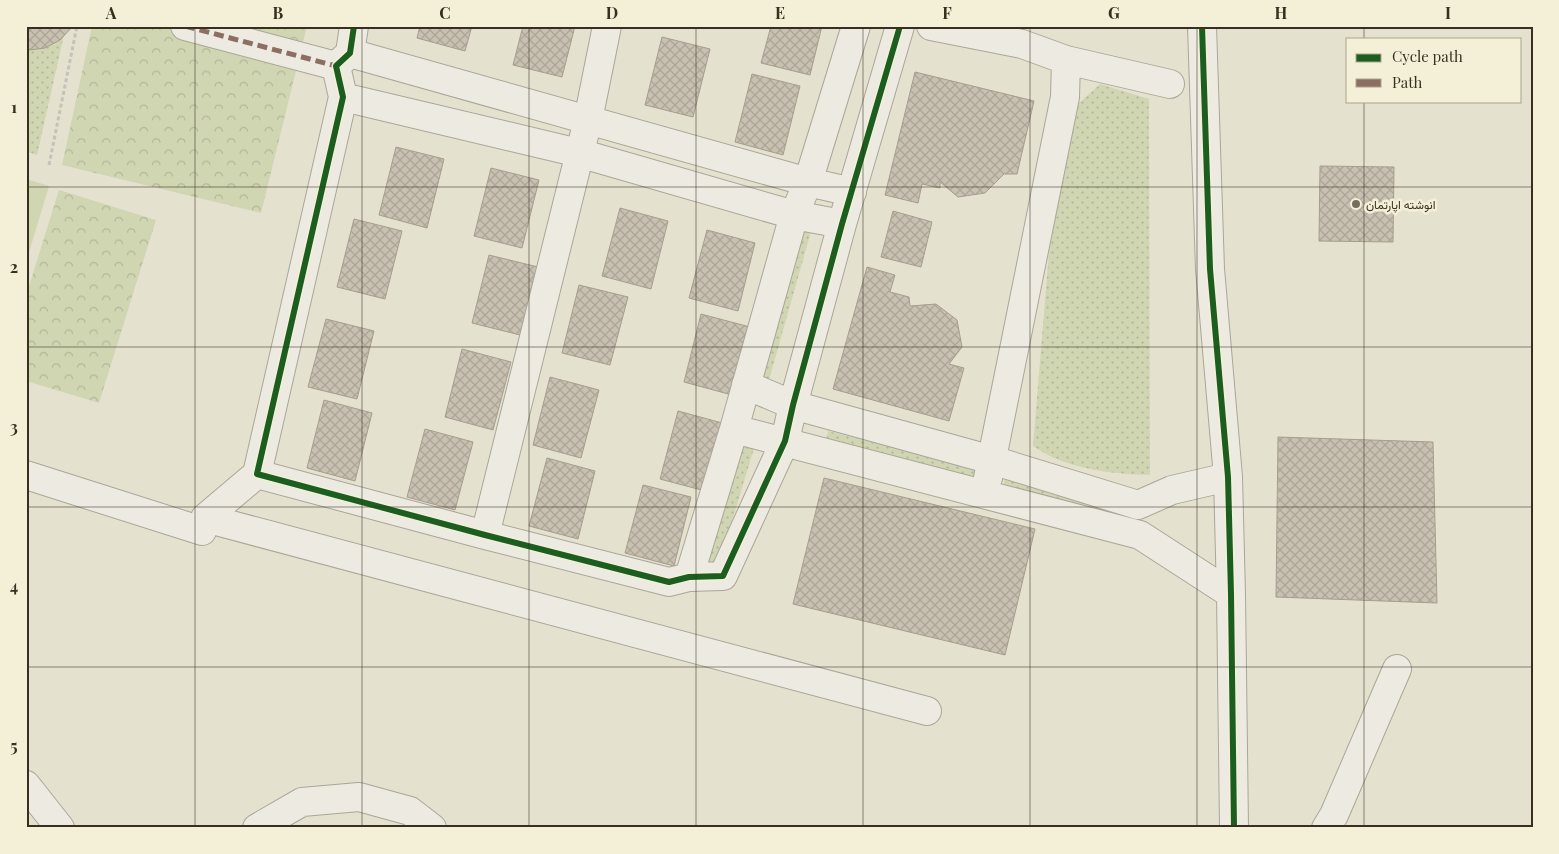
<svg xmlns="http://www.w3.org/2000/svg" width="1559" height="854" font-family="'Playfair Display',Vazirmatn,serif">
  <defs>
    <pattern id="grass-dots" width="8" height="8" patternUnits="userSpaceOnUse" patternTransform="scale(1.25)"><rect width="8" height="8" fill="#d0d5b2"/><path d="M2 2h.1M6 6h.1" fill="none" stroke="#b3b799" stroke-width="1.8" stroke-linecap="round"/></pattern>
    <pattern id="forest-crowns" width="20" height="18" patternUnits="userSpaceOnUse" patternTransform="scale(1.25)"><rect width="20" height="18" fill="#d0d5b2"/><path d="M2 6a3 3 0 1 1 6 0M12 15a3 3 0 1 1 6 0" fill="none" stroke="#b3b799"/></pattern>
    <pattern id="building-cross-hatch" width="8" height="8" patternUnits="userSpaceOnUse" patternTransform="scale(1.25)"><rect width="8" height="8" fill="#c8c0b0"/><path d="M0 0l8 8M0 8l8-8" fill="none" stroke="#ada597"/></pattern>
  </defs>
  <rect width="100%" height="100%" fill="#e5e1cf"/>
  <path fill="url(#grass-dots)" d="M26,26h40l-29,129 -11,-4z
    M1100,84l49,15 1,376c-39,-1 -85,-6 -117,-29l16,-194 28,-147z
    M787,221l25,7 -43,152 -14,-4z
    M828,431l152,38 -2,9 -152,-39z
    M738,442l17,3 -36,119 -16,-2z
    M1005,477l103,28 -6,8 -99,-26z"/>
  <path fill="url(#forest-crowns)" d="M92,26h215l-46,187 -199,-48z
    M59,190l97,30 -57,183 -73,-22v-85z"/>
  <path fill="#d0d5b2" d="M26,179l23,7 -23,76z"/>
  <path fill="url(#building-cross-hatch)" stroke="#a59d8e" d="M26,26h47l-13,14 -15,8 -16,2h-3z
    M420,26h52l-7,25 -48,-13z
    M523,26h52l-13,51 -49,-12z
    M771,26h51l-12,49 -49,-12z
    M662,37l48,12 -17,68 -48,-12z
    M915,72l119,29 -17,73h-13l-19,19 -27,4 -18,-15v6l-18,-4 -4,19 -33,-8z
    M752,74l48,12 -17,69 -48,-13z
    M396,147l48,12 -17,69 -48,-13z
    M1320,166l74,1 -1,75 -74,-1z
    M491,168l48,12 -17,68 -48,-12z
    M620,208l48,13 -17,68 -49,-13z
    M893,211l39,11 -11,45 -40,-10z
    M354,219l48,12 -17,68 -48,-12z
    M707,230l48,13 -17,68 -49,-13z
    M489,255l49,12 -18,68 -48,-12z
    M867,267l28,8 -5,17 19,5 1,9 26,-2 21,16 5,27 -13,17 15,4 -15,53 -116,-32z
    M579,285l49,12 -18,68 -48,-12z
    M701,314l49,13 -18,68 -48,-13z
    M326,319l48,12 -17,68 -49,-12z
    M462,349l49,13 -18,68 -48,-13z
    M550,377l49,13 -18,68 -48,-13z
    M324,400l48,13 -17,68 -48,-13z
    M678,411l48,13 -17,68 -49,-13z
    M425,429l48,13 -18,68 -48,-13z
    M1278,437l155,5 4,161 -161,-6z
    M547,458l48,13 -17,68 -49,-13z
    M824,478l211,51 -30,126 -212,-51z
    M643,485l48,12 -17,69 -49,-13z"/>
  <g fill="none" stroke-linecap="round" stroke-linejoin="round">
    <g stroke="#aaa698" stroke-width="30">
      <path id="minor" d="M185,26l151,40
        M354,26l-4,27 -14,13 7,31 -86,377 228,61 184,47 20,-5 34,-1 62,-135 8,-36 49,-181 58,-198
        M931,26l91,18 44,16 104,24
        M1202,26l8,243 18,208 3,117 3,234
        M350,53l458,129 44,10
        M343,97l236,56 215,62 48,9
        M746,385l47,20 199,55 146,45 34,-15 56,-13
        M734,429l406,106 91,59
        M26,475l176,56 3,-13 52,-44
        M988,478l77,-381 1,-37
        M205,518l722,193
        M485,535l103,-415 19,-94
        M689,577l45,-148 60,-214 14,-33 48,-156
        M26,785l34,43
        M257,828l45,-26 57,-5 51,14 22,17
        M1326,828l8,-13 63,-146"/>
    </g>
    <path stroke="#c6c2b7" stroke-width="3" stroke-dasharray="4 2.5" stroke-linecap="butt" d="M49,165l28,-139"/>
    <use href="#minor" stroke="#edeae1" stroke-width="28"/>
    <path stroke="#8d6e63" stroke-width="5" stroke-dasharray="10 5" stroke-linecap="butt" d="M185,26l151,40"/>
    <g stroke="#f4f0d7" stroke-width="9">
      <path id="cycleway" d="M354,26l-4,27 -14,13 7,31 -86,377 228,61 184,47 20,-5 34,-1 62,-135 8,-36 49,-181 58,-198
        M1202,26l8,243 18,208 3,117 3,234"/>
    </g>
    <use href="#cycleway" stroke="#1b5e20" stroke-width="6"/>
  </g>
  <path fill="none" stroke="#392f20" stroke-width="1" stroke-opacity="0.55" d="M195,26v802M362,26v802M529,26v802M696,26v802M863,26v802M1030,26v802M1197,26v802M1364,26v13M1364,101v727M26,187h1507M26,347h1507M26,507h1507M26,667h1507"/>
  <circle fill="#756d5d" stroke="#f4f0d7" stroke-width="2" cx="1356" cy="204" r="5"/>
  <g text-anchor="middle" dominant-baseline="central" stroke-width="5" stroke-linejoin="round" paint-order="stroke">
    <g font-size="12" fill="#392f20" stroke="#f4f0d7" text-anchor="start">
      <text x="1366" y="204">انوشته اپارتمان</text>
    </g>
  </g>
  <rect width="1559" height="854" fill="none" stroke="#f4f0d7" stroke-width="55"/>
  <rect x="1346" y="38" width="175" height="65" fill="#f4f0d7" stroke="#a9a38e"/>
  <rect x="1356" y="54" width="25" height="8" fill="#1b5e20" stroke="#a9a38e"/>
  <text x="1392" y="62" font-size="15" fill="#392f20">Cycle path</text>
  <rect x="1356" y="79" width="25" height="8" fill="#8d6e63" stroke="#a9a38e"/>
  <text x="1392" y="88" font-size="15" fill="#392f20">Path</text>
  <rect x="28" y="28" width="1504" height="798" fill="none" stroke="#392f20" stroke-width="2"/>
  <g font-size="16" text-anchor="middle" font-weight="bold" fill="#392f20">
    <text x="111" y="19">A</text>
    <text x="278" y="19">B</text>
    <text x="445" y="19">C</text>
    <text x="612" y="19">D</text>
    <text x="780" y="19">E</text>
    <text x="947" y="19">F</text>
    <text x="1114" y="19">G</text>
    <text x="1281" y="19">H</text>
    <text x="1448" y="19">I</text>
    <text x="14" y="113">1</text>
    <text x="14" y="273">2</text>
    <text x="14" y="433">3</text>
    <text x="14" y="592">4</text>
    <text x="14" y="752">5</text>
  </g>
</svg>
